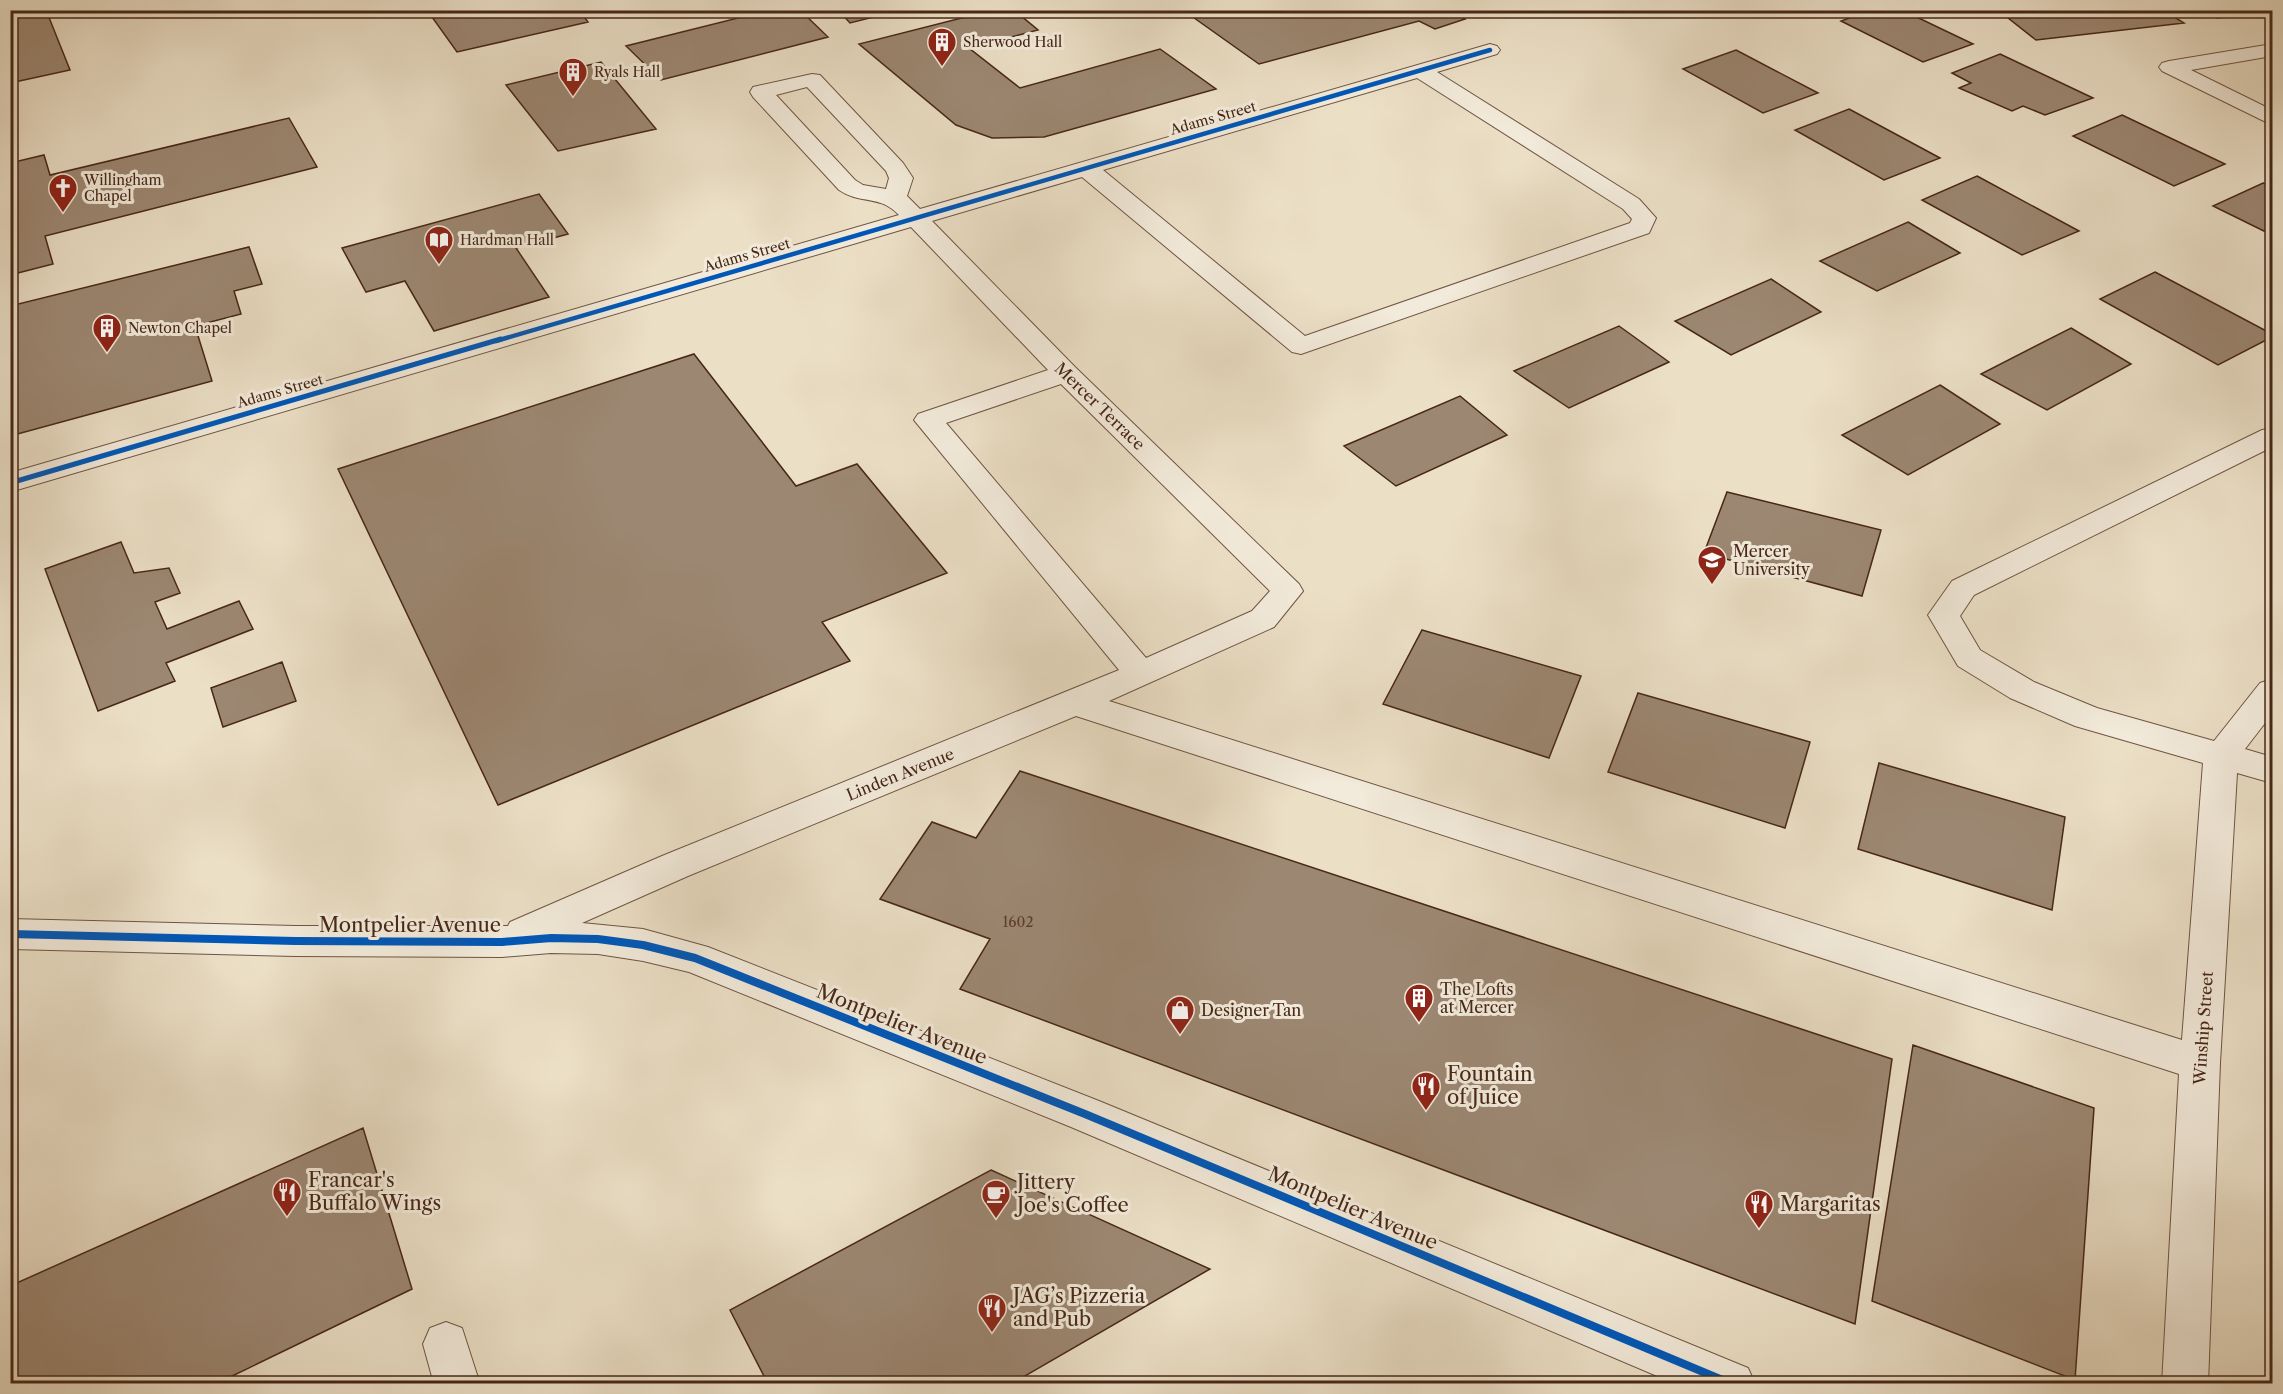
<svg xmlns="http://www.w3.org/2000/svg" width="2283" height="1394" font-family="'Libre Caslon Text',serif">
  <rect width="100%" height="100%" fill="#ebdfc6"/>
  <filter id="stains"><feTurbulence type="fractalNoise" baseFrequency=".00333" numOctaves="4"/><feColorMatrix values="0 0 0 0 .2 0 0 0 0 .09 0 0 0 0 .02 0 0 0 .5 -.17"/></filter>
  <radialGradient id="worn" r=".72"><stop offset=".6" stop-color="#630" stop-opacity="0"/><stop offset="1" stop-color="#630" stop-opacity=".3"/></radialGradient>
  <path fill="#9c8772" stroke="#472717" stroke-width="1.5" d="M24,10h22l24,60 -60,13v-70z
    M427,10h152l9,12 -131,30z
    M770,10h30l28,27 -167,43 -35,-34z
    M838,10h63l-51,13z
    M993,10h21l24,20 -69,18 51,40 140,-39 56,40 -172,48 -52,1 -36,-13 -97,-81z
    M1183,10h267l15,9 -30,10 -16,-8 -160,43z
    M1871,10h31l71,34 -50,18 -82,-41z
    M1998,10h165l21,13 -148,17z
    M2204,10h68v1l-55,7z
    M1736,50l82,43 -55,20 -80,-44z
    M2000,54l93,44 -48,17 -22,-9 -11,5 -53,-23 12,-5 -19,-10z
    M601,62l55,67 -98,22 -52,-66z
    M1849,109l91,49 -56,22 -89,-50z
    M2122,115l103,49 -51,22 -101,-50z
    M289,118l28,49 -272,69 8,28 -43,11v-112l34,-8 6,20z
    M1977,176l102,55 -57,24 -100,-55z
    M2263,183l9,4v48l-59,-29z
    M539,194l29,40 -52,14 33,49 -115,34 -29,-50 -39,11 -24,-44z
    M1908,222l52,31 -83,38 -57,-30z
    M249,247l13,37 -28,7 7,23 -46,12 17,55 -202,55v-130z
    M2155,272l117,62v3l-54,28 -118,-66z
    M1771,279l50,33 -90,43 -56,-34z
    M1619,326l50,36 -100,46 -55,-37z
    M2071,328l60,36 -84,46 -66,-36z
    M694,354l102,132 61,-22 90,109 -125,49 28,39 -352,144 -160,-336z
    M1940,385l60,39 -92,51 -66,-40z
    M1460,396l47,39 -111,51 -52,-40z
    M1727,492l154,38 -19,66 -158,-43z
    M121,542l13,31 35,-5 11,25 -25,9 12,27 72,-28 14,28 -87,34 9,18 -77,30 -53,-142z
    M1422,630l159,46 -32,82 -166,-54z
    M282,662l14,39 -73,26 -12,-39z
    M1638,693l172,49 -25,86 -177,-56z
    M1879,763l186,54 -13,93 -194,-61z
    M1020,771l872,288 -37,265 -895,-335 30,-50 -110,-40 52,-77 44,16z
    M1913,1045l181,63 -19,272 -203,-79z
    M363,1128l49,161 -186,90 1,5h-217v-98z
    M991,1170l219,99 -199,115h-243l-38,-74z"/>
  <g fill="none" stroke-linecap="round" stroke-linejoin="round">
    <g stroke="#705543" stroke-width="2">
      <path id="minor" d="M1490,44l7,2 3,4 -3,4 -60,18 202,127 17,19 -7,15 -348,121 -9,-2 -210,-175 -150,44 143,146 224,217 4,7 -29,36 -165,74 1073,339 21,-277 -128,-37 -65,-28 -52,-32 -30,-51 24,-34 310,-151 10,-2v19l-298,148 -14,21 20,34 54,32 63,26 117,33 46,-58 12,-4v35l-27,35 27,8v26l-35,-10 -17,290 -12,321h-46l17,-310 -1103,-358 -388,160 -106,47 61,6 65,18 391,154 649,267 7,16h-79l-605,-257 -382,-155 -46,-11 -45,-7 -47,-1 -49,4 -207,-1 -285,-7v-30l285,7h213l2,-4 152,-66 457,-186 -205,-250 4,-6 130,-44 -137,-143 -901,265v-19l889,-258c-20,-21 -38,-10 -60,-25l-86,-93 -3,-5 3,-5 59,-13 8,1 83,88 10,15 -6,18 13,13zM1417,78l206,131 9,10 -2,4 -325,113 -202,-166zM807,87l79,84 3,7 -3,11 -23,-4 -8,-5 -79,-85zM1061,384l209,207 -18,20 -106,47 -200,-235z
        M2272,44v12l-81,14 81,40v15l-110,-54 -3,-4 3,-4 7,-2z
        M446,1322l16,6 18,56h-46l-11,-40 7,-16z"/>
    </g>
    <use href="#minor" fill="#f2eada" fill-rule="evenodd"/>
    <g stroke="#f2eada" stroke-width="7">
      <path id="cycleway-far2" d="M496,341l994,-291"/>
    </g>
    <g stroke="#f2eada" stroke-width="9">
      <path id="cycleway-far1" d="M10,483l491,-144"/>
    </g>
    <g stroke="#f2eada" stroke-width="11">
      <path id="cycleway" d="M10,934l285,7 207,1 49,-4 47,1 45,6 52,13 390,156 647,270"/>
    </g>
    <use href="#cycleway-far2" stroke="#0057b8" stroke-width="4.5"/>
    <use href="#cycleway-far1" stroke="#0057b8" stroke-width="5"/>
    <use href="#cycleway" stroke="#0057b8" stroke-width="8"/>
  </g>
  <defs>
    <g id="building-pin" transform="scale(1.5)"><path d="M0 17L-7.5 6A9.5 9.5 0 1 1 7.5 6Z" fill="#8f2418" stroke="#f2eada"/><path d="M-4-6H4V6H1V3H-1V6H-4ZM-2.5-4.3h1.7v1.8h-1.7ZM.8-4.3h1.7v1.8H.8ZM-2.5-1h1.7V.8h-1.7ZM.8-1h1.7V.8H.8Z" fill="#fff"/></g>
    <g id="church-pin" transform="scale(1.5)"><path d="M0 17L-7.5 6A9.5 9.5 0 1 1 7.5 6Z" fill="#8f2418" stroke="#f2eada"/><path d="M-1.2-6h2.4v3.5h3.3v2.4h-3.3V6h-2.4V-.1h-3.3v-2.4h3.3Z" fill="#fff"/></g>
    <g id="library-pin" transform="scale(1.5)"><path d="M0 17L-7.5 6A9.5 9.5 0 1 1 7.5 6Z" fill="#8f2418" stroke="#f2eada"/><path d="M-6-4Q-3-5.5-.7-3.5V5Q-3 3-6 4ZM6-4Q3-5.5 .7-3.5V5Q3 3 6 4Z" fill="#fff"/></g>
    <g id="university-pin" transform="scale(1.5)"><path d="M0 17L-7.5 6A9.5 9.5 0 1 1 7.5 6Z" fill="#8f2418" stroke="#f2eada"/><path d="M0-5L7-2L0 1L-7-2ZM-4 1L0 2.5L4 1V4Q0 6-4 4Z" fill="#fff"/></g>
    <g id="shop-pin" transform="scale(1.5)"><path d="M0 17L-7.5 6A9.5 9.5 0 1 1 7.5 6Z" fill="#8f2418" stroke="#f2eada"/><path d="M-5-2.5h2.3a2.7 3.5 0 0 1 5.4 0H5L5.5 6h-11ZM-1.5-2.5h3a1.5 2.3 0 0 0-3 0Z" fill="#fff"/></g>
    <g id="restaurant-pin" transform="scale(1.5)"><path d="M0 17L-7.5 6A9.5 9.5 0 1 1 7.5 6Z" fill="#8f2418" stroke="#f2eada"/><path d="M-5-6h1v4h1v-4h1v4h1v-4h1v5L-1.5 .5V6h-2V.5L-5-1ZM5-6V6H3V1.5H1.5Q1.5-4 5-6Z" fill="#fff"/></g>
    <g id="cafe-pin" transform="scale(1.5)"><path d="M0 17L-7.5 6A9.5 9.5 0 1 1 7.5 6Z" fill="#8f2418" stroke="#f2eada"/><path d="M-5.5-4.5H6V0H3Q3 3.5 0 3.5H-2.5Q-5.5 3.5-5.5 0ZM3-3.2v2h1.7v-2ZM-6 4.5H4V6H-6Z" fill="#fff"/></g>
  </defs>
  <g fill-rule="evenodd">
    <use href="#building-pin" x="942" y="42"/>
    <use href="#building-pin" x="573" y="72"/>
    <use href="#church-pin" x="63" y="188"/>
    <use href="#library-pin" x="439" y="240"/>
    <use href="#building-pin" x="107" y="328"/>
    <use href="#university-pin" x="1712" y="560"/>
    <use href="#building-pin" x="1419" y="998"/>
    <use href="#shop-pin" x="1180" y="1010"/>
    <use href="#restaurant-pin" x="1426" y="1086"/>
    <use href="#restaurant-pin" x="287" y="1192"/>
    <use href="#cafe-pin" x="996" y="1194"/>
    <use href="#restaurant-pin" x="1759" y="1204"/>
    <use href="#restaurant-pin" x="992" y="1308"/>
  </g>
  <g text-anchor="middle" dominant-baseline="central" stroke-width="6" stroke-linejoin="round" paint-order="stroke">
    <g font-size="14" fill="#472717" stroke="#f2eada" text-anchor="start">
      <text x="963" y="42">Sherwood Hall</text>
      <text x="594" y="72">Ryals Hall</text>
      <text x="84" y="180">Willingham<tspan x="84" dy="16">Chapel</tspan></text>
      <text x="460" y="240">Hardman Hall</text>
      <text x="128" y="328">Newton Chapel</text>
    </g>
    <g font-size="14" fill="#472717" stroke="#f2eada">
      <text transform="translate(1213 118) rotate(-16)">Adams Street</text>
      <text transform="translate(747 255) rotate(-16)">Adams Street</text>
      <text transform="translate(280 391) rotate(-16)">Adams Street</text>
    </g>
    <g font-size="14" fill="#5c3f2e">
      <text x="1018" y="922">1602</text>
    </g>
    <g font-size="16" fill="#472717" stroke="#f2eada">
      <text transform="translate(1100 406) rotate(44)">Mercer Terrace</text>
      <text transform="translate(900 774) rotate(-22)">Linden Avenue</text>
      <text transform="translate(2203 1028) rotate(-86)">Winship Street</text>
    </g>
    <g font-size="16" fill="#472717" stroke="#f2eada" text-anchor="start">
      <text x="1733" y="551">Mercer<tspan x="1733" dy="18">University</tspan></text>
      <text x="1440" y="989">The Lofts<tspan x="1440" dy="18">at Mercer</tspan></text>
      <text x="1201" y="1010">Designer Tan</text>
    </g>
    <g font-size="20" fill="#472717" stroke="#f2eada">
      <text x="410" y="925">Montpelier Avenue</text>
      <text transform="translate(902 1024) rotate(22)">Montpelier Avenue</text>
      <text transform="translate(1353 1208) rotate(23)">Montpelier Avenue</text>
    </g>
    <g font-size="20" fill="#472717" stroke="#f2eada" text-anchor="start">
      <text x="1447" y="1074">Fountain<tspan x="1447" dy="23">of Juice</tspan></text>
      <text x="308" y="1180">Francar's<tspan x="308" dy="23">Buffalo Wings</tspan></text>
      <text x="1017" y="1182">Jittery<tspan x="1017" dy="23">Joe's Coffee</tspan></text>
      <text x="1780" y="1204">Margaritas</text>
      <text x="1013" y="1296">JAG’s Pizzeria<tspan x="1013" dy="23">and Pub</tspan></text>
    </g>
  </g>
  <rect width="2283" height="1394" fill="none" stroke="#ebdfc6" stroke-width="36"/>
  <rect x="12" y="12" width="2259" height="1370" fill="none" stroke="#472717" stroke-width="3"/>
  <rect x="18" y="18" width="2247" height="1358" fill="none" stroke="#472717" stroke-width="1.5"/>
  <rect width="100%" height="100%" filter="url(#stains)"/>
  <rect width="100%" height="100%" fill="url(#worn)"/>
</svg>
